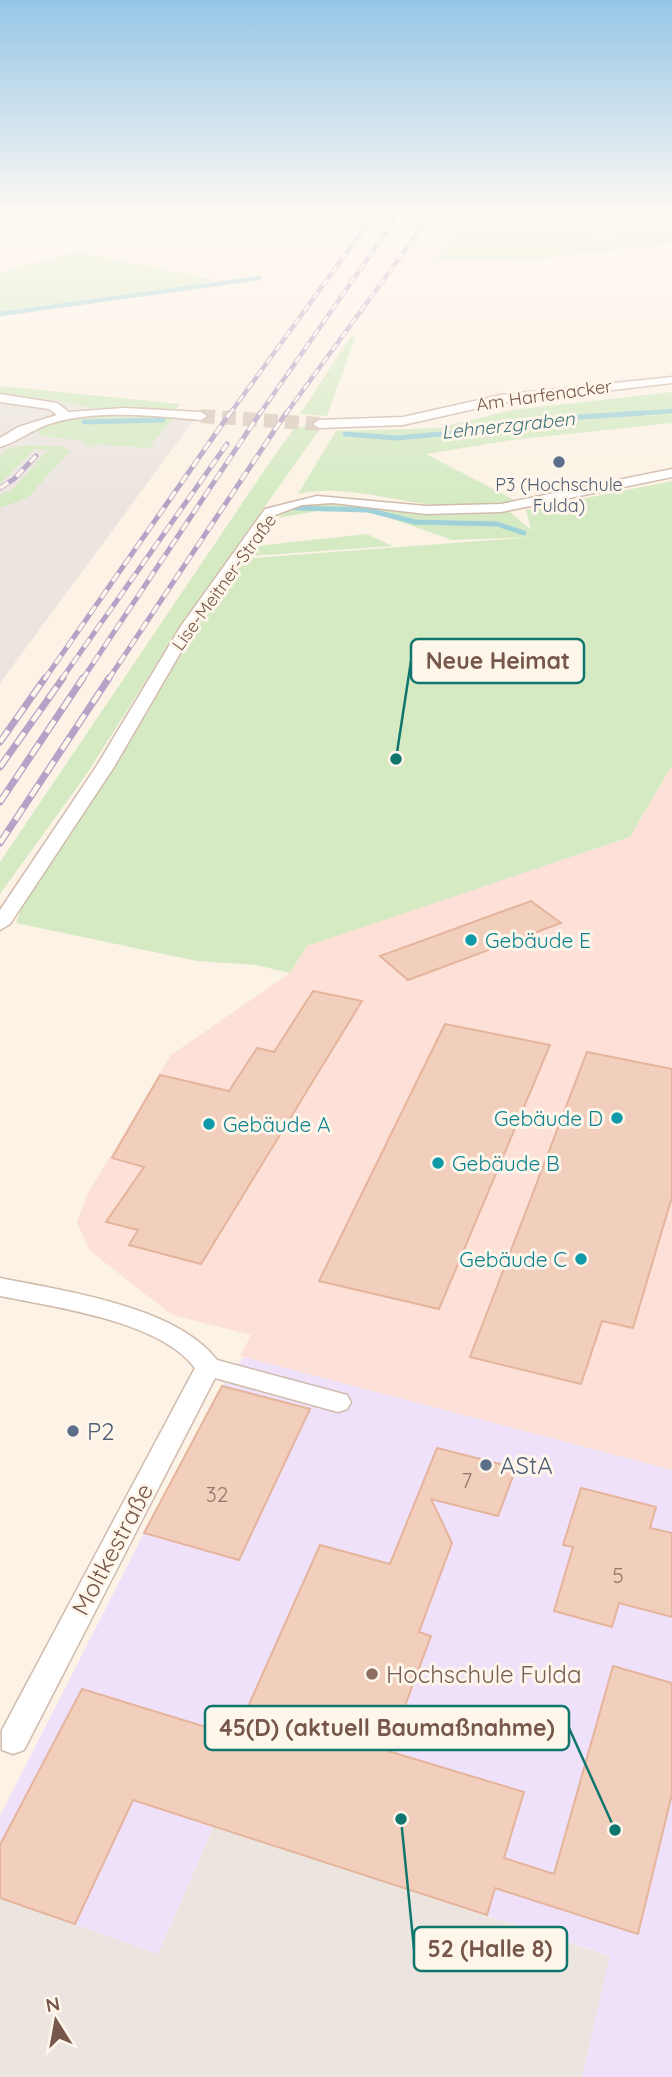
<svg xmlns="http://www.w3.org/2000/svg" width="672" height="2077" font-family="Quicksand,sans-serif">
  <rect width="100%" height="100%" fill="#fcf2e5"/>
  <path fill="#fde1d8" d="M672,765v705l-432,-114 11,-21 -79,-20 -82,-64 -13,-29 10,-27 84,-140 119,-82 16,-27 324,-109z"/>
  <path fill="#ece5df" d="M509,212h163v18l-65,8 -59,-5z
    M0,394l56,6 34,8 86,1 20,8 -196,266z
    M214,1826l397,131 -29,120h-582v-179l158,56z"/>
  <path fill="#efe1f9" d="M244,1357l428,113v607h-90l28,-121 -396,-130 -56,128 -158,-56v-82l144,-283 78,-147z"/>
  <path fill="#d5eac3" d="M474,219l74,14 59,5 65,-8v13l-125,15 -115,3z
    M78,252l138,28 -41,9 -175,23v-40z
    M356,335l-29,81 -27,-2 51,-78z
    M0,386l180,18 -4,5 -86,-1 -34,-8 -56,-6z
    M672,392v31l-160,17 -86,14 90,47c-28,4 -55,7 -82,4 -46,-5 -90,-21 -136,-11l38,-63 103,-3 73,-18z
    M93,416l80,2 -24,30 -55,-4 -3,3 -13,-7 -38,-4 -3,-6 19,-7z
    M305,426l15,3 -135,190 -99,156 -86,119v-32l272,-403 22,-30z
    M27,445l34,1 9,5 -42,46 -28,11v-13l13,-6 35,-39 -13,-1 -35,35v-29l9,-7z
    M672,481v284l-42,72 -323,109 -17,27 -34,-8 -59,-4 -181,-38 7,-19 100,-150 66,-113 53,-82 291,-22 -81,3 -82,-29 -34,-3 -59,10c36,-32 88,-10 129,-5 34,5 69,1 103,-2l22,19 -5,-20z
    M367,534l25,12 -142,10 7,-10z"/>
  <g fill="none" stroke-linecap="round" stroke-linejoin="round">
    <path stroke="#9fd2d8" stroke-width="4.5" d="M0,314l259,-36
      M615,415l57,-4"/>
    <path stroke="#9fd2d8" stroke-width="5" d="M84,422l79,-2
      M345,434l51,4 57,-5 53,-11 136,-9
      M296,508l72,2 47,12 82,2 27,9"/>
  </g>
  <path fill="#f2cfbc" stroke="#e5b49c" stroke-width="2" d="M531,901l30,22 -153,57 -28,-24z
    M313,991l49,10 -161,263 -72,-19 9,-15 -32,-8 38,-55 -32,-9 48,-83 69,16 28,-43 17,4z
    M445,1024l105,21 -111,264 -120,-28z
    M587,1052l85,17v128l-39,131 -31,-7 -21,63 -111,-27z
    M222,1386l88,23 -71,151 -95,-27z
    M437,1448l79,20 -18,48 -67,-17 21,44 -33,89 12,4 -43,115 136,41 -20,66 50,16 59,-208 59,17v111l-34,140 -143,-46 -8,27 -354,-115 -58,124 -75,-26v-53l82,-156 153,47 85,-191 70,19z
    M581,1488l75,19 -6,21 22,5v84l-53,-14 -7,24 -58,-16 19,-64 -10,-2z"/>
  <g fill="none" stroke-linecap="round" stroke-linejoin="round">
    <path stroke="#dacbbe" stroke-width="14" stroke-dasharray="14 7" stroke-linecap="butt" d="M201,416l118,8"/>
    <g stroke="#d0bbad" stroke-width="3">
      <path id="street" d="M672,377v6l-171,20 -98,22 -84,3 -6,-4 6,-4 84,-3 98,-22z
        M0,394l57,9 12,9 55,-4 77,4 6,4 -6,4c-49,-4 -104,-11 -152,4 -17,6 -32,18 -49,23v-9l18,-11 39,-12 -8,-6 -49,-7z
        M672,469v8l-171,35 -75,2 -93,-11 -31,2 -27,10 -79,111 -82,141 -104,157 -10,6v-20l96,-143 85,-141 84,-117 52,-13 109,10 75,-2z
        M0,1278c64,13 176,28 217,82l130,35 4,7 -4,7 -9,3 -123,-34 -191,372 -11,4 -11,-4v-20l193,-362c-35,-47 -140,-61 -195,-72z"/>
    </g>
    <use href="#street" fill="#fff" fill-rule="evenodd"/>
    <g stroke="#b4a3c6" stroke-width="4.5">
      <path id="rail-far2" d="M229,415l147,-203
        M259,415l141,-203
        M285,415l148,-203"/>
    </g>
    <g stroke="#b4a3c6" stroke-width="5">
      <path id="rail-far1" d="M0,488l14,-9 22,-23
        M44,680l186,-267
        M61,680l166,-236
        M82,680l178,-267
        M108,680l178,-267"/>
    </g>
    <g stroke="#b4a3c6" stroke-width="7">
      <path id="rail" d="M0,742l45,-64
        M0,767l63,-89
        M0,802l83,-124
        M0,843l109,-165"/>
    </g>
    <use href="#rail-far2" stroke="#fff6eb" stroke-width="2.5" stroke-dasharray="8" stroke-linecap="butt"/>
    <use href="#rail-far1" stroke="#fff6eb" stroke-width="3.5" stroke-dasharray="10" stroke-linecap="butt"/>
    <use href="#rail" stroke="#fff6eb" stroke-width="4.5" stroke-dasharray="14" stroke-linecap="butt"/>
  </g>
  <linearGradient id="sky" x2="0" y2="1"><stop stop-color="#95c6e7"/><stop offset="0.42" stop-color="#fef9f3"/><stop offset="1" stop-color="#fef9f3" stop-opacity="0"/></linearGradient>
  <rect width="672" height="503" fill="url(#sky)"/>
  <g fill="#5c6f8a" stroke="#fff6eb" stroke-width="2.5">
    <circle cx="559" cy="462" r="7"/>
    <circle cx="73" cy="1431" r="7"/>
    <circle cx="486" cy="1465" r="7"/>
  </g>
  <g fill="#0f9aa8" stroke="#fff6eb" stroke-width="2.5">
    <circle cx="471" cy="940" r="7"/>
    <circle cx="617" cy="1118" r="7"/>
    <circle cx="209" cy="1124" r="7"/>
    <circle cx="438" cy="1163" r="7"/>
    <circle cx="581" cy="1259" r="7"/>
  </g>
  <circle fill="#8d6e63" stroke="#fff6eb" stroke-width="2.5" cx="372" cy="1674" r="7"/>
  <g text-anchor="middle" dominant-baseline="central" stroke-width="6" stroke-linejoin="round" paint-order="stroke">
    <g font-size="18" fill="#765749" stroke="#fff6eb">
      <text transform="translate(544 395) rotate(-8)">Am Harfenacker</text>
      <text transform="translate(224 582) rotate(-54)">Lise-Meitner-Straße</text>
    </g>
    <g font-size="18" fill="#4e5e75" stroke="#fff6eb">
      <text x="559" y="484">P3 (Hochschule<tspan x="559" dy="21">Fulda)</tspan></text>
    </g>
    <g font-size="19" font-style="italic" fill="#3d747b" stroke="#fff6eb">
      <text transform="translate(508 425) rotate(-6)">Lehnerzgraben</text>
    </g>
    <g font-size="21" fill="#0d838f" stroke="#fff6eb" text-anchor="start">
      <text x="485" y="940">Gebäude E</text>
      <text x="603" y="1118" text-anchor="end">Gebäude D</text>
      <text x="223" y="1124">Gebäude A</text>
      <text x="452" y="1163">Gebäude B</text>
      <text x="567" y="1259" text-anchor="end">Gebäude C</text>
    </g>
    <g font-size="21" fill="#957566">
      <text x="467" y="1480">7</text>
      <text x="217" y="1494">32</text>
      <text x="618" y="1575">5</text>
    </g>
    <g font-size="24" fill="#4e5e75" stroke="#fff6eb" text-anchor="start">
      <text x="87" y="1431">P2</text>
      <text x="500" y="1465">AStA</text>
    </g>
    <g font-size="24" fill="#765749" stroke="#fff6eb">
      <text transform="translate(112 1549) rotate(-62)">Moltkestraße</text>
    </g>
    <g font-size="24" fill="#785e54" stroke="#fff6eb" text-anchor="start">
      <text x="386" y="1674">Hochschule Fulda</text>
    </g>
  </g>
  <path fill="none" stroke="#0f766e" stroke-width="2.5" d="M396 759L411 661M615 1830L569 1728M401 1819L414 1949"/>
  <g fill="#0f766e" stroke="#fff6eb" stroke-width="2.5">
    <circle cx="396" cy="759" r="7"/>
    <circle cx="615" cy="1830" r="7"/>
    <circle cx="401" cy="1819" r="7"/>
  </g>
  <g fill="#fff6eb" stroke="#0f766e" stroke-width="2.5">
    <rect x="411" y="639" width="173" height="44" rx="7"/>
    <rect x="205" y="1706" width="364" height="44" rx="7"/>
    <rect x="414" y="1927" width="153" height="44" rx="7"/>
  </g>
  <g font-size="23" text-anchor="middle" font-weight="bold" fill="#765749">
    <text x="498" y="669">Neue Heimat</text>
    <text x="387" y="1736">45(D) (aktuell Baumaßnahme)</text>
    <text x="490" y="1957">52 (Halle 8)</text>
  </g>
  <g transform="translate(56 2021) rotate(349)" stroke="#fff6eb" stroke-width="5" paint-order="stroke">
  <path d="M0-5L12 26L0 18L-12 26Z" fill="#765749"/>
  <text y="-10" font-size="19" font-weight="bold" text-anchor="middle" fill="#765749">N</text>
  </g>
</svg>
